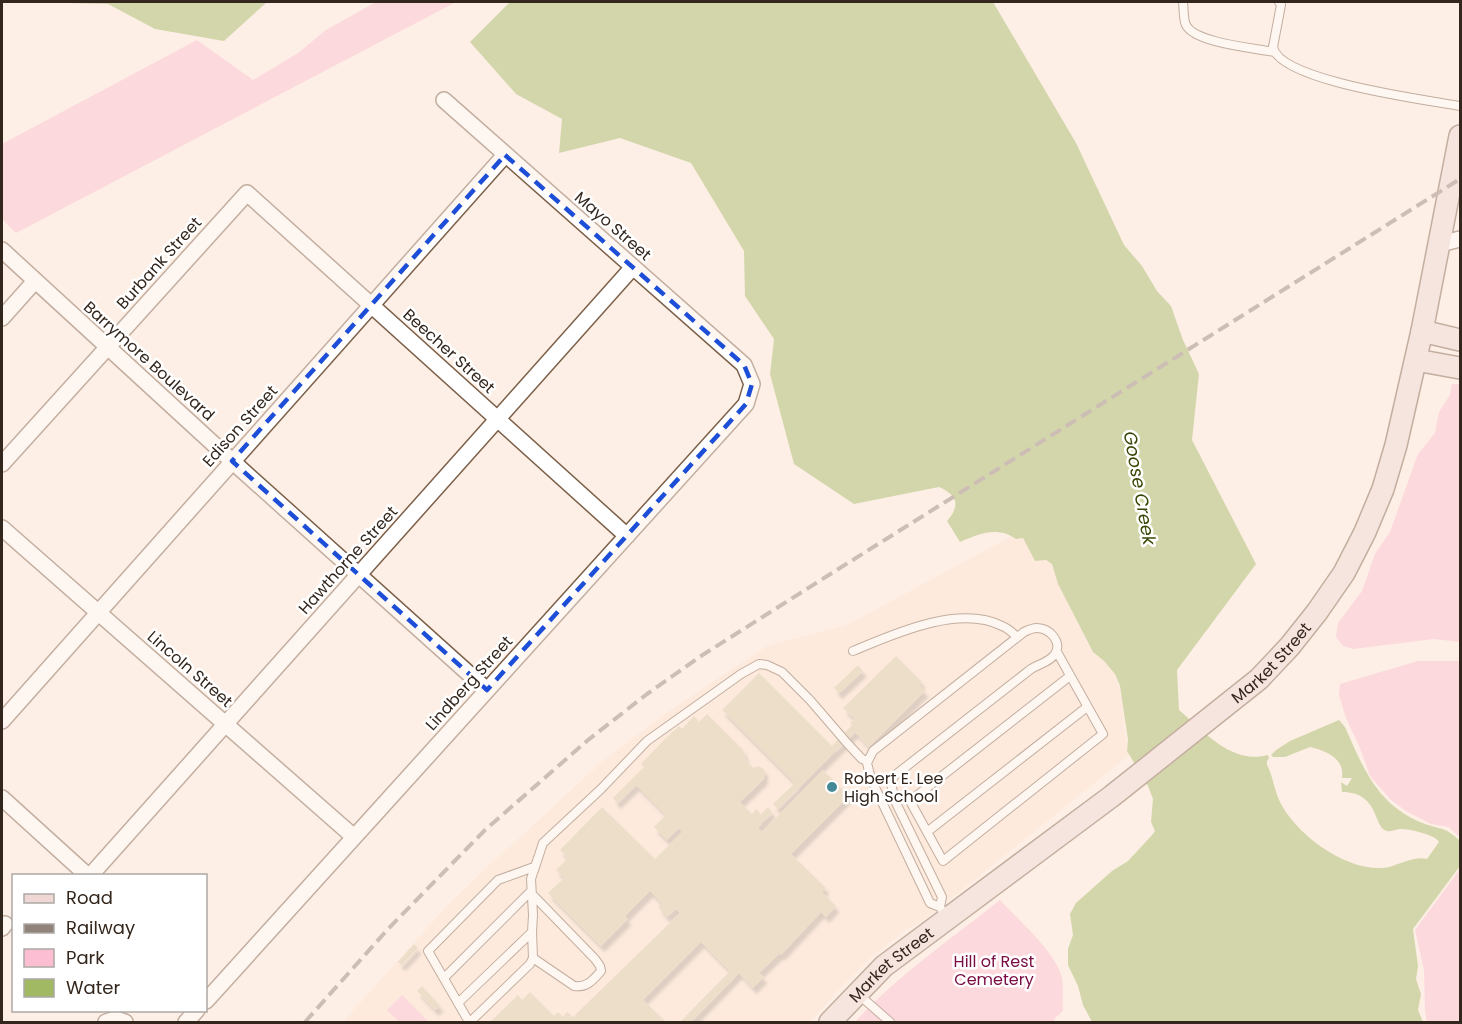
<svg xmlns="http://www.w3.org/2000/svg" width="1462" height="1024" font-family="Poppins,sans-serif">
  <defs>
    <filter id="shadow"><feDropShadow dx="3.5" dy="6" stdDeviation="1.5" flood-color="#0004"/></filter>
  </defs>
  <rect width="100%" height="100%" fill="#fdefe5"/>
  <path fill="#fce4d1" d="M1012,536l12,2 11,23 11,-1 6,4 6,20 35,68 11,9 11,13 8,28 1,25 5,28 -202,163 -21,12 -32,25 -30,29 -34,38h-467l105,-117 33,-32 124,-114 64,-48 98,-65 80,-21z"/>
  <path fill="#fbbed2" d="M376,2h80l-440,231 -14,-14v-75l195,-104 56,40 45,-27 28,-23z
    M1452,384h8v258l-26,-3 -81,10 -10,-3 -7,-9 2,-14 24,-32 13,-37 15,-22 28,-78 17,-21 4,-21 11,-17z
    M1418,661h42v173l-2,2 -9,-9 -18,-3 -25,-13 -16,-12 -20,-23 -10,-28 -14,-30 -7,-23 1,-11z
    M1460,869v153h-33l-2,-11 -1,-41 -9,-40z
    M1000,900c18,20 56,52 62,78 2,11 0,22 1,33l-8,7 -1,4h-199c42,-46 96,-83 145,-122z
    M402,995l27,27h-30l-12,-12z"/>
  <path fill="#a1b963" d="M26,2h241l-43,39 -69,-12 -47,-25z
    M510,2h483l83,141 48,102 18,21 15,25 14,15 12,34 16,34 -7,66 64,124 -79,106 2,40c25,21 52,55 89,45l1,3 -2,3v4c6,11 7,24 12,35 16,34 65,70 103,68 15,-1 30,-13 45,-9l12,-17c-3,-7 -29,-13 -38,-13 -4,0 -9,3 -14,2 -14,-3 -7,-39 -45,-39l-1,-10 6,4 5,-8h-10c3,-19 -15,-27 -32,-31l-25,10h-12l-2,-2 5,-5 14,-9 49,-21 6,7c18,40 31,76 75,95 18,8 24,3 40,19v25l-47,63 5,37 -2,13 5,15 -3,16 5,12h-331l-9,-17 -5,-19 -10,-21v-16l5,-14 -3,-21 6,-11 36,-32 16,-10 25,-27 2,-3 -4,-9 2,-23 -5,-13 -21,-35 1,-11 -8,-54 -5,-12 -11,-13 -11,-9 -35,-68 -6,-20 -6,-4 -11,1 -12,-23 -7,1c-19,-13 -36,-5 -56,3l-13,-21c14,-16 10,-26 -8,-34l-85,17 -60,-40 -24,-90 4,-35 -29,-43 -1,-45 -53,-88 -71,-25 -61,15 3,-34 -46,-25 -46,-52z"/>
  <path fill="#d8cba7" filter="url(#shadow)" d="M896,656l26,26 -3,3 6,6 -56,56 -14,-15 -77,77 -5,-5 22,-21 -73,-73 37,-37 73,73 20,-21 -2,-2 5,-4 -12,-11z
    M858,665l5,6 -24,22 -5,-5z
    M707,714l36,36 3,10 7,8 6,-2 6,4 -1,9 -24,23 12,12 4,-5 5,5 7,-7 4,5 -14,16 4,4 61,-62 26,26 -58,58 35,34 -4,4 14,14 -10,11 -5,-5 -40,43 -1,-2 -21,20 5,4 -11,11 -14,-15 -48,49h-11l50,-51 -29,-29 -58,58 23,22h-176l28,-27 4,5 8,-8 24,24 4,-4 5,5 4,-5 6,5 107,-104 -4,-4 -9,8 -9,-10 4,-4 -12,-12 -25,25 3,3 -27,27 -53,-53 16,-15 -8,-8 12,-12 -8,-8 42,-43 53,52 27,-27 -3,-4 -12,12 -13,-13 12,-12 -30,-30 -19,18 -4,-5 31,-31 -3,-3 24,-25 14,-13 3,3 12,-13 5,6z
    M414,944l4,4 -16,17 -4,-3z
    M422,986l18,20 -5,4 -18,-19z"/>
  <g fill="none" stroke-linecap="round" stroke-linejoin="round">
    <g stroke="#7c604a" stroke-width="10">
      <path id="lane" d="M1183,2c1,6 0,17 3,23 9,18 68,23 88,27
        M1279,2l2,3 -8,42c6,34 154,53 187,59
        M853,651c41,-17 106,-47 149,-25 6,2 11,7 15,11
        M1057,652l46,82 -160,127 -33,-60 160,-125
        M927,832l160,-125
        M940,907l2,-10 -46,-94 -5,-19 3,-8 137,-107c8,-5 19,-7 24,-15 8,-12 -6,-26 -18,-26 -5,0 -9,2 -13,4l-151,119 -6,12 4,16 59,124 10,4 6,10
        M444,978l86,-86 65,67 5,7 1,5c-8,9 -14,17 -27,15l-41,-28
        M858,994l32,28
        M458,1003l74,-71
        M469,1022l-41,-71 70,-71 36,-13
        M470,1022l60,-58 3,-6 -1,-26 1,-17 -2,-36 12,-36 58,-54 46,-48 94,-67 18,-10 8,1 15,7 28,28 37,43 15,16 6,2"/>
    </g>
    <g stroke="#7c604a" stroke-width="18">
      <path id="street" d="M1440,244l20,-5
        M2,250l230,211 255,229
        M2,318l33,-37
        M2,464l245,-271 380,343
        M2,528l352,309
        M2,721l503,-566
        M2,798l86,78
        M90,876l543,-609
        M2,928l3,-4
        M206,1001l540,-597 6,-20 -8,-19 -300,-265
        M106,1022l10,-3 9,3
        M186,1022l11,-12"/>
    </g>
    <g stroke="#7c604a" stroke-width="24">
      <g id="secondary">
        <path d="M1422,331l38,9"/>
        <path d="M1416,360l44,8"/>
        <path id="s1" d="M830,1022l54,-56 228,-170 147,-117 31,-33 27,-34 27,-39 21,-41 18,-43 13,-44 26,-114 38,-195"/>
      </g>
    </g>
    <use href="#lane" stroke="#fff" stroke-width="8"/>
    <use href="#street" stroke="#fff" stroke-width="15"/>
    <use href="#secondary" stroke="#eed7d4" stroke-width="21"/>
    <path stroke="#91837a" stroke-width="4" stroke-dasharray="12 6" stroke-linecap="butt" d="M305,1022l83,-93 97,-99 103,-90 59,-46 54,-38 131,-83 628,-394"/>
  </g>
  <path d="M0 0H1462V1024H0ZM505,155l239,210 8,19 -6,20 -259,286 -255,-229z" fill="#fdefe5" fill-opacity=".55" fill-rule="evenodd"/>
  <path fill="none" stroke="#1d4ed8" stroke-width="4.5" stroke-dasharray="12 8" stroke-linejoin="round" d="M505,155l239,210 8,19 -6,20 -259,286 -255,-229z"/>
  <circle fill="#458897" stroke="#fff" stroke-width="2" cx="832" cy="787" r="6"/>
  <g text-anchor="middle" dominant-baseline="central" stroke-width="5" stroke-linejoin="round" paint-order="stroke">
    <g font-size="16" fill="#33261d" stroke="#fff">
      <text transform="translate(613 226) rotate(41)">Mayo Street</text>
      <text transform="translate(159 263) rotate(-48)">Burbank Street</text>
      <text transform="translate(449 351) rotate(42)">Beecher Street</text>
      <text transform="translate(149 361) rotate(42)">Barrymore Boulevard</text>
      <text transform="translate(240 426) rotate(-48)">Edison Street</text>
      <text transform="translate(348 560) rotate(-48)">Hawthorne Street</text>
      <text stroke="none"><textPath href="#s1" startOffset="570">Market Street</textPath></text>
      <text transform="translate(190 669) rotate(41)">Lincoln Street</text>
      <text transform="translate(469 683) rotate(-48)">Lindberg Street</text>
      <text stroke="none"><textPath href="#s1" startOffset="84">Market Street</textPath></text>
    </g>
    <g font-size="16" fill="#33261d" stroke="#fff" text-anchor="start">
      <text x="844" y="778">Robert E. Lee<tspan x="844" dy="18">High School</tspan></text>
    </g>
    <g font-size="16" fill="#790d43" stroke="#fff">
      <text x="994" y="961">Hill of Rest<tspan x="994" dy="18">Cemetery</tspan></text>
    </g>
    <g font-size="18" font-style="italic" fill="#394704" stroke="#fff">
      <text transform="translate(1140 488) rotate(80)">Goose Creek</text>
    </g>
  </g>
  <rect width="1462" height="1024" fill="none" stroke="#33261d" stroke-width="6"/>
  <rect x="12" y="874" width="195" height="138" fill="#ffffff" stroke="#ada8a5" stroke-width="1.5"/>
  <rect x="24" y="894" width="30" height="9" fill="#eed7d4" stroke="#ada8a5" stroke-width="1.5"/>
  <text x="66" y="904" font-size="18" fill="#33261d">Road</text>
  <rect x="24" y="924" width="30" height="9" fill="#91837a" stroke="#ada8a5" stroke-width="1.5"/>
  <text x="66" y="934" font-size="18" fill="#33261d">Railway</text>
  <rect x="24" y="949" width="30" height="18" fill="#fbbed2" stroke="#ada8a5" stroke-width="1.5"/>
  <text x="66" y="964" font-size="18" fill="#33261d">Park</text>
  <rect x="24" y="979" width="30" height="18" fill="#a1b963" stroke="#ada8a5" stroke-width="1.5"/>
  <text x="66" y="994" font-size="18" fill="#33261d">Water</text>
</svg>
